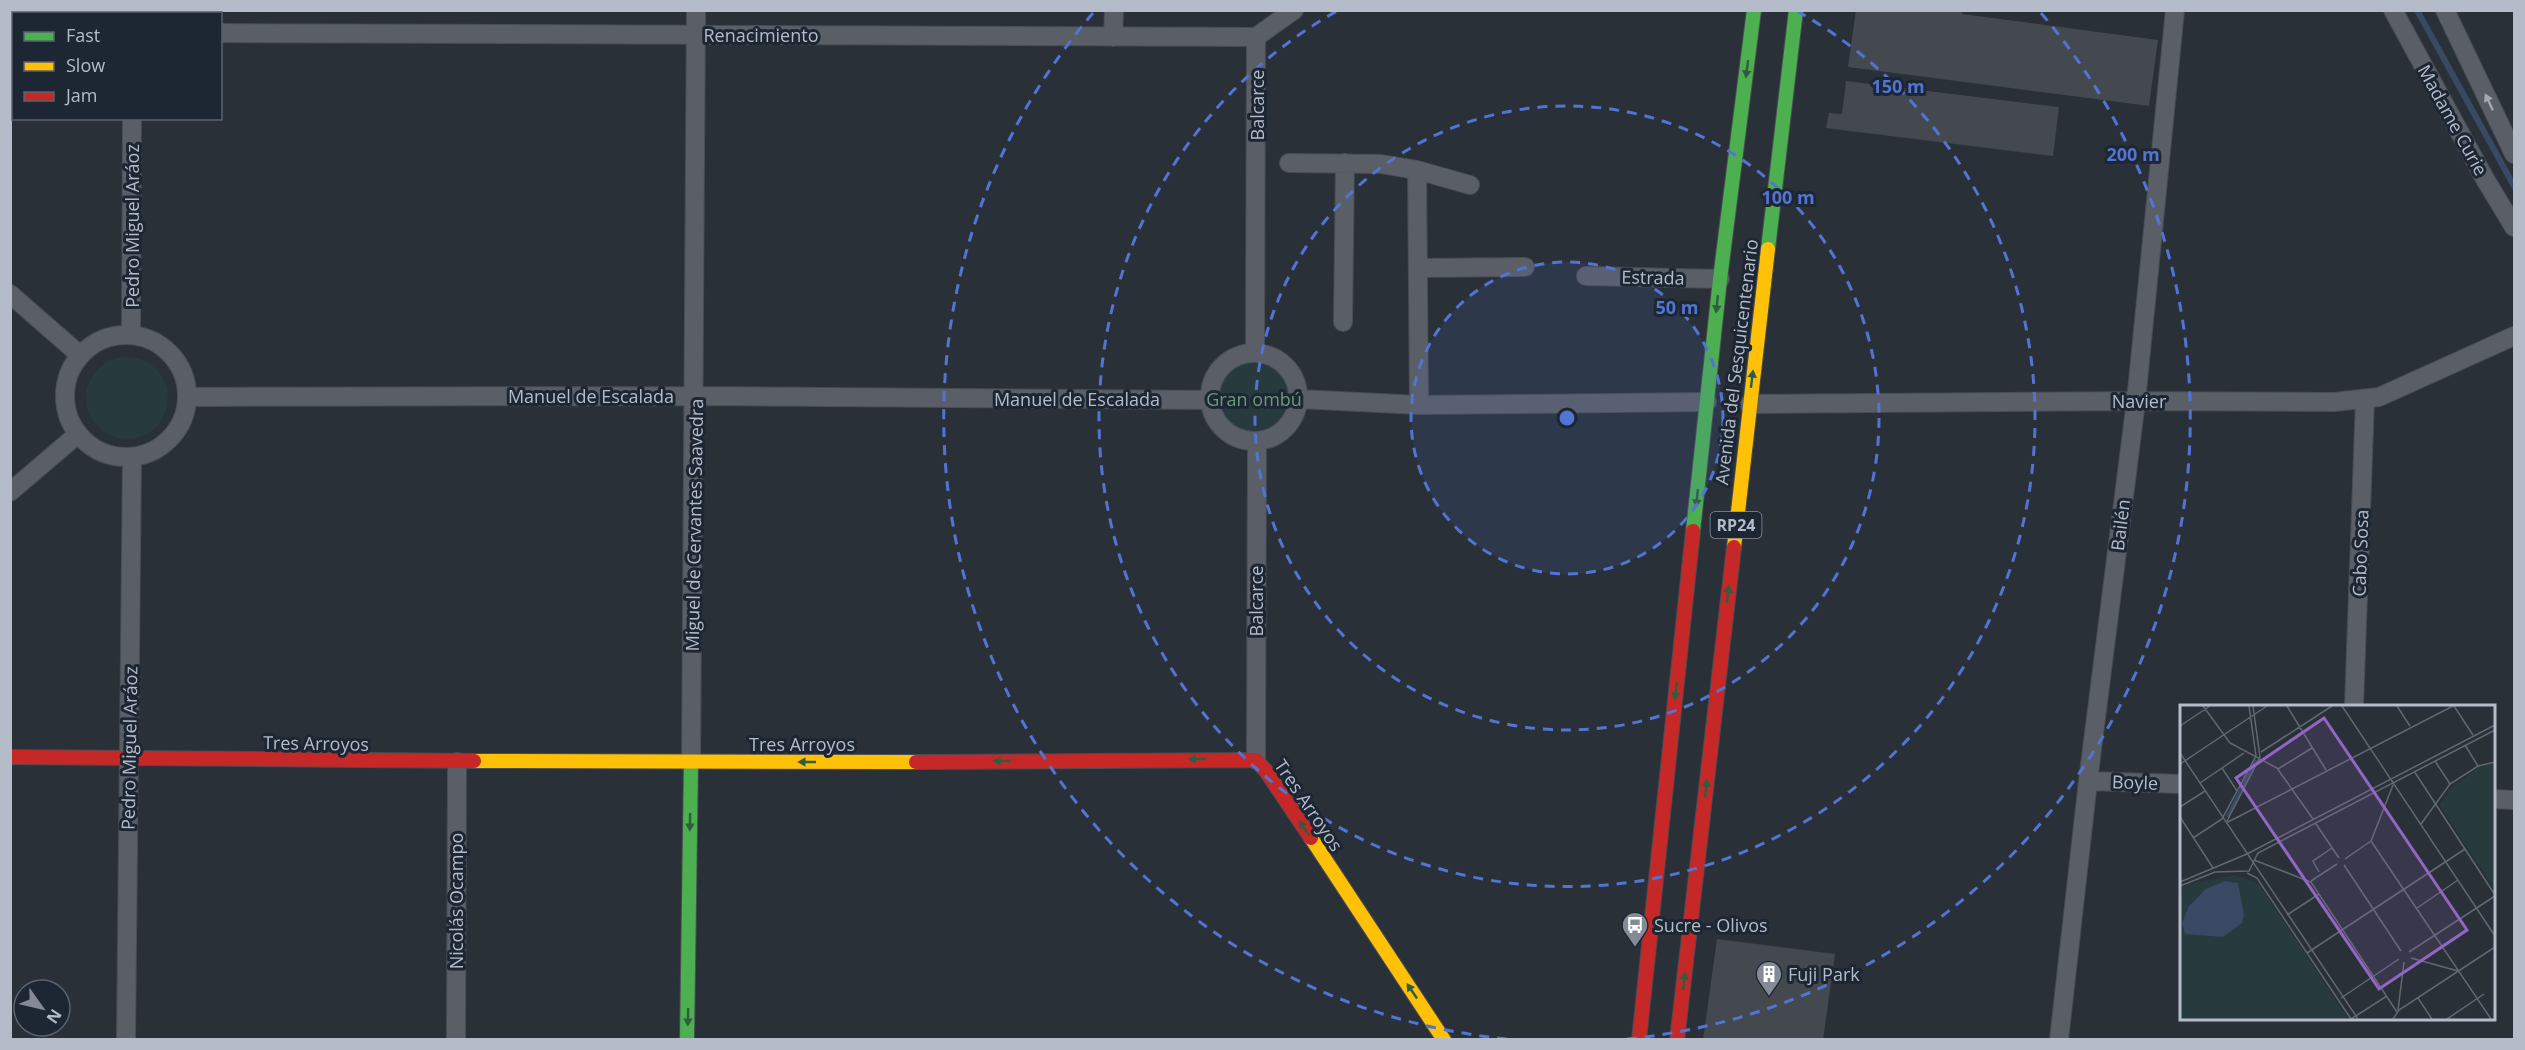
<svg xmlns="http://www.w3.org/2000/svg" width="2525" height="1050" font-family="'Open Sans',sans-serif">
  <rect width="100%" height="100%" fill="#2a3038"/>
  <path fill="#273a3e" d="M86 398a41 41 0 1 1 82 0a41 41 0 1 1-82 0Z
    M1216 399a38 38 0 1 1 76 0a38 38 0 1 1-76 0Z"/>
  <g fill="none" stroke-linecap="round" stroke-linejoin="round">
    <path stroke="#384963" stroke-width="6" d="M2417,10l97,176"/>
  </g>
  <path fill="#444950" d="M1856,10h107l-1,4 196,26 -9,66 -301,-39z
    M1846,81l213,26 -6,49 -227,-28 3,-15 13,1z
    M1717,939l118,15 -12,86h-120z"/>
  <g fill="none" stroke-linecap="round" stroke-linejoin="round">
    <g stroke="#484c53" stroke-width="20">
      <path id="street" d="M2393,10l92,169 29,48
        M2445,10l69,144
        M132,14v-4
        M10,32h4
        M220,33l1036,4 38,-27
        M1113,37l1,-27
        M1289,163l92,1 36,6 2,235
        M1417,170l53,15
        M1418,268l107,-1
        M1586,276l134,3
        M10,294l70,61
        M1343,322l2,-159
        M131,334l1,-216
        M65 396a61 61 0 1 1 122 0a61 61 0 1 1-122 0Z
        M1255,353l1,-316
        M1210 397a44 44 0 1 1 88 0a44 44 0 1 1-88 0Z
        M187,397l508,-1 515,4
        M1298,399l121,6 288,-3
        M1749,404l387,-3 198,1 45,-5 135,-61
        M10,492l68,-58
        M2354,706l11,-307
        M1256,760l1,-318
        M691,763l5,-753
        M2088,781l94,3
        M2494,799l20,1
        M126,1040l6,-583
        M456,1040l1,-278
        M2059,1040l29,-259 48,-380 39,-391"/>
    </g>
    <g stroke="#484c53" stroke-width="16">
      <path id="fast" d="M1768,249l28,-239
        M1693,531l27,-252 34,-269
        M687,1040l4,-277"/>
    </g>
    <g stroke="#484c53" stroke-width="16">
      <path id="slow" d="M1734,547l34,-298
        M474,761l442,1
        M1311,838l133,202"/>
    </g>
    <g stroke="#484c53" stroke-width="16">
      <path id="jam" d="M10,757l464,4
        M916,762l340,-2 10,11 45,67
        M1639,1040l54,-509
        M1677,1040l57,-493"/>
    </g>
    <use href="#street" stroke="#5a5e66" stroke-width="18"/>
    <use href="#fast" stroke="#4caf50" stroke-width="14"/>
    <use href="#slow" stroke="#ffc107" stroke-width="14"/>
    <use href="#jam" stroke="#c62828" stroke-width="14"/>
  </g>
  <defs><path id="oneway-solid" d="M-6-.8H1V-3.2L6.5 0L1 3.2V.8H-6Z" transform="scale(1.5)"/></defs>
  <g fill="#305d3f">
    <use href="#oneway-solid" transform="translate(1747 69) rotate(97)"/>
    <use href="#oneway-solid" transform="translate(1717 304) rotate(96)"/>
    <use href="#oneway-solid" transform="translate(1752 379) rotate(-83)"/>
    <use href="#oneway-solid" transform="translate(1697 498) rotate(96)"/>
    <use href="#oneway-solid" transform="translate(1728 594) rotate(-84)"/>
    <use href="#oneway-solid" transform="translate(1676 691) rotate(96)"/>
    <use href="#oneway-solid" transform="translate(1197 759) rotate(180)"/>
    <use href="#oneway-solid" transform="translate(1002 761) rotate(180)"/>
    <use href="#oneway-solid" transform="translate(807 762) rotate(180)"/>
    <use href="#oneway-solid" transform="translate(1706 788) rotate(-84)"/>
    <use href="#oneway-solid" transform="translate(690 822) rotate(91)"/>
    <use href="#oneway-solid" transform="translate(1304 828) rotate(-124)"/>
    <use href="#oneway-solid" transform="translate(1684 981) rotate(-84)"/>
    <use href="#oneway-solid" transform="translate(1412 991) rotate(-124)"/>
    <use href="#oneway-solid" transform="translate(688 1017) rotate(91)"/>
  </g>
  <use fill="#a2a9b5" href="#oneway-solid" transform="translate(2489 102) rotate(-115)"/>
  <circle cx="1567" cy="418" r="156" fill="#5274d3" fill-opacity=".12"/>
  <g fill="none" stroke="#5274d3" stroke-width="3" stroke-dasharray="10 8">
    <circle cx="1567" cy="418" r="156"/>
    <circle cx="1567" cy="418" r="312"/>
    <path d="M1797 11A468 468 0 1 1 1337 11"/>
    <path d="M1507 1039A624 624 0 0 1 1093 13M2041 13A624 624 0 0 1 1627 1039"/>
  </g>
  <defs>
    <g id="bus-pin" transform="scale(1.35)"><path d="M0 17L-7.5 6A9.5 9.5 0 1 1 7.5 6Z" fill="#848b96" stroke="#1d2633"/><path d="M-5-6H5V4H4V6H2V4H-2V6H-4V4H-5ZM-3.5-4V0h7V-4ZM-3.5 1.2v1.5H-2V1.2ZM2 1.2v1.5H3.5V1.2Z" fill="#fff"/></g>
    <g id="building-pin" transform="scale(1.35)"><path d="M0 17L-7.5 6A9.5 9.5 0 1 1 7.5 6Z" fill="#848b96" stroke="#1d2633"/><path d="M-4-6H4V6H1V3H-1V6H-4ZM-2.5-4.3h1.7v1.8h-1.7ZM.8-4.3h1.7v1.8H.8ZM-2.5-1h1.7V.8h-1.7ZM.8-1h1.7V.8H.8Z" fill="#fff"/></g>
  </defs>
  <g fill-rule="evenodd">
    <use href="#bus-pin" x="1635" y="925"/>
    <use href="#building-pin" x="1769" y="974"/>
  </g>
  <g text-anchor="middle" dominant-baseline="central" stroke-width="6" stroke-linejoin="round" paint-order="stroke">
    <rect fill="#1d2633" stroke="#878f9c" stroke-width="1.5" x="1710.5" y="512" width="51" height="26" rx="4.5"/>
    <g font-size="16" font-weight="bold" fill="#b4bcc9">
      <text x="1736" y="525">RP24</text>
    </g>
    <g font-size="18" fill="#b4bcc9" stroke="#1d2633">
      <text x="761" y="35">Renacimiento</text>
      <text transform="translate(1257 105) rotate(-90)">Balcarce</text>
      <text transform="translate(2453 120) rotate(61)">Madame Curie</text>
      <text transform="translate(132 226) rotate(-90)">Pedro Miguel Aráoz</text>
      <text transform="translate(1653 277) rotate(1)">Estrada</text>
      <text transform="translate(1736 362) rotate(-83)">Avenida del Sesquicentenario</text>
      <text x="591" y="396">Manuel de Escalada</text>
      <text x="1077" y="399">Manuel de Escalada</text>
      <text x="2139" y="401">Navier</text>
      <text transform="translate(694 525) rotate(-89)">Miguel de Cervantes Saavedra</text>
      <text transform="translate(2120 525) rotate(-83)">Bailén</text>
      <text transform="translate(2360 553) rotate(-88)">Cabo Sosa</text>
      <text transform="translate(1256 601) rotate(-90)">Balcarce</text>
      <text transform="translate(316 743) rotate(1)">Tres Arroyos</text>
      <text x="802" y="744">Tres Arroyos</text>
      <text transform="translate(129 748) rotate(-89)">Pedro Miguel Aráoz</text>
      <text transform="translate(2135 782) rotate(2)">Boyle</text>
      <text transform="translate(1309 805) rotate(56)">Tres Arroyos</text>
      <text transform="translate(456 901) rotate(-90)">Nicolás Ocampo</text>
    </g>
    <g font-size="18" fill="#6b9a76" stroke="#1d2633">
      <text x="1254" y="399">Gran ombú</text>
    </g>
    <g font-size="18" fill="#b4bcc9" stroke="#1d2633" text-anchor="start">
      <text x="1654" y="925">Sucre - Olivos</text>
      <text x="1788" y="974">Fuji Park</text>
    </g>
  </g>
  <g transform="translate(2180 705)">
    <rect width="315" height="315" fill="#2a3038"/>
    <path d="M315,58v127l-55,-85 10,-16 29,-22zM56,170l23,9 89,135h-168v-129l8,-6z" fill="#273a3e"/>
    <path d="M45,176l13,2 6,32 -2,8 -19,14 -38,-3 -3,-11 7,-17 17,-17z" fill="#384963"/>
    <path fill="none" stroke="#384963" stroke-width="3" d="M47,112l29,-57"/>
    <path fill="none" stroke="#616872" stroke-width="1.5" d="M23,1l27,37 47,25 36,51M107,1l39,64M162,1l153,230M217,1l13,20M274,1l19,29M0,21l30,-20M285,40l13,21M81,47l71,-46M0,48l178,266M255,56l15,23M0,59l87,-58M42,63l15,23M98,64l34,-21M234,66l81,124M20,78l44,-30M0,102l25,-16M0,112l33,51M47,116l33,-64 -7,-51M46,118l227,-117M136,119l23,34M241,119l29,-40 28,-18 17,-4M13,133l29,-19 34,-63 -7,-50M191,136l120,178M191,136l22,-56M165,154l26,-18M74,155l57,22 86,130M164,160l57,86M139,167l-6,-11 19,-13M67,168l10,5 94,141M131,176l26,-17M0,177l67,-28 248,-129M0,181l35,-14 34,-1 9,-18 237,-123M237,203l41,-28M107,210l32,-21M229,247l86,-56M127,248l158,-104M231,253l47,13M161,293l58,-39M238,293l14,21M218,305l6,-48M171,314l36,-23M213,314l6,-9 96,-63M267,314l37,-25"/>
    <path fill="#9266c3" fill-opacity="0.15" stroke="#9266c3" stroke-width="3" d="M144,13l143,212 -88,59 -143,-211z"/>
    <rect width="315" height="315" fill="none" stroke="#b4bcc9" stroke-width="3"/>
  </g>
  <circle cx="1567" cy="418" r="9" fill="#5274d3" stroke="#1d2633" stroke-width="3"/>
  <g font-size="18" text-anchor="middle" font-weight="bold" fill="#5274d3" stroke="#1d2633" stroke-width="6" stroke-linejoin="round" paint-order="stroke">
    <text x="1898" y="93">150 m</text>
    <text x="2133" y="161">200 m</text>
    <text x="1788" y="204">100 m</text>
    <text x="1677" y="314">50 m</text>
  </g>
  <rect width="2525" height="1050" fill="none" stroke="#b4bcc9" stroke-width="24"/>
  <rect x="12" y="12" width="210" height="108" fill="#1d2633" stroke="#59626f" stroke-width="1.5"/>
  <rect x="24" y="32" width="30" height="9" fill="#4caf50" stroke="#59626f" stroke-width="1.5"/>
  <text x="66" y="42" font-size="18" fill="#b4bcc9">Fast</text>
  <rect x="24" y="62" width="30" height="9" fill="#ffc107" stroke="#59626f" stroke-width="1.5"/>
  <text x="66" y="72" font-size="18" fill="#b4bcc9">Slow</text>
  <rect x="24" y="92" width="30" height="9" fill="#c62828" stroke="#59626f" stroke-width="1.5"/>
  <text x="66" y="102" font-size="18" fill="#b4bcc9">Jam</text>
  <g transform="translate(42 1008) rotate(124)"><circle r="28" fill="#1d2633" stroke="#59626f" stroke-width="1.5"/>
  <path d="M0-4.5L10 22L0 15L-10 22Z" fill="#848b96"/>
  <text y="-9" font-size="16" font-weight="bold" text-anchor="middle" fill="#b4bcc9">N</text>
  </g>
</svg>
